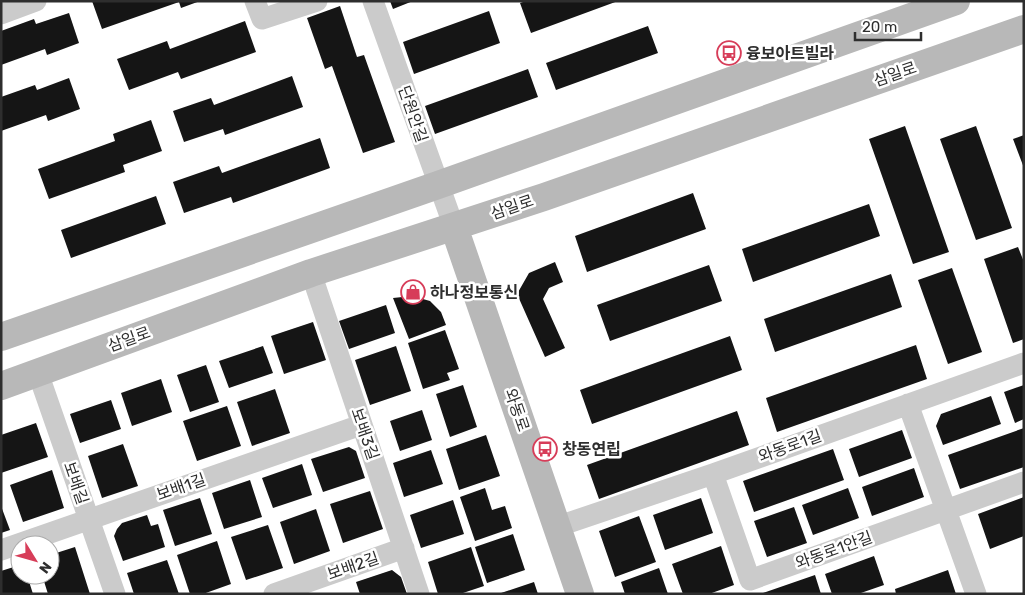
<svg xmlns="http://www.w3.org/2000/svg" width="1025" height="595" font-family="Rubik,'Noto Sans KR',sans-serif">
  <rect width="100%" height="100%" fill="#fff"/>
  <path fill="#151515" d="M92,1h108l-19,7 -2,-6 -77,27z
    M390,1h23l-20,8z
    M526,1h92l-87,32 -11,-30z
    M340,6l17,51 7,-2 31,87 -32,11 -31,-87 -7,3 -18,-51z
    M489,11l11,32 -86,31 -11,-32z
    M69,13l10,30 -32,12 -2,-6 -44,16v-34l33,-12 2,5z
    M245,21l11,31 -75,27 -3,-7 -49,18 -12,-31 50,-18 3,8z
    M648,26l10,27 -102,37 -10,-27z
    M528,69l10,28 -103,37 -10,-28z
    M292,76l11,31 -78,28 -2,-6 -39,13 -11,-31 38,-13 3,7z
    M69,78l11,31 -32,12 -2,-6 -45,16v-34l34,-12 2,5z
    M151,120l11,31 -39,14 2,7 -76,27 -11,-30 77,-28 -2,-7z
    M905,126l44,126 -36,12 -44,-125z
    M976,126l36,102 -36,12 -36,-101z
    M1024,135v33l-11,-29z
    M320,138l10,30 -97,35 -2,-6 -47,16 -11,-31 46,-16 3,7z
    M693,193l13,36 -119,43 -12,-36z
    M156,196l10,28 -95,34 -10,-28z
    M869,204l11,32 -127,46 -11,-33z
    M1018,247l6,15v77l-11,4 -29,-84z
    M555,262l8,20 -14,6 -6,11 22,49 -20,9 -28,-63 12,-21z
    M709,265l13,36 -112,40 -13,-36z
    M952,268l30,84 -34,12 -30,-84z
    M891,274l11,33 -127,45 -11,-33z
    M412,296l18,5 11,11 5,13 -37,14 -16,-41z
    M386,305l9,28 -46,16 -10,-28z
    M313,322l13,38 -42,14 -13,-38z
    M445,330l14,39 -12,4 3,7 -27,9 -15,-46z
    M730,336l12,34 -150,54 -12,-34z
    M916,345l11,34 -150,53 -11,-34z
    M263,346l10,27 -44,15 -10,-27z
    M396,346l15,45 -41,14 -15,-45z
    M206,365l13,37 -29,10 -13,-37z
    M161,379l11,33 -40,14 -11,-33z
    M463,385l14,42 -27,10 -14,-43z
    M1024,385v34l-9,4 -11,-31z
    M275,389l15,44 -38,13 -15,-44z
    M991,396l10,28 -58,21 -7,-19 5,-12z
    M111,400l10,29 -41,14 -10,-29z
    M227,406l14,40 -44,15 -14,-40z
    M422,410l10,30 -32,11 -10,-30z
    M737,411l12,34 -150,54 -12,-34z
    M36,423l12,34 -47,16v-38z
    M1024,428v39l-64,22 -12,-34z
    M902,430l10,28 -53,19 -10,-28z
    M486,435l14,41 -41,14 -13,-41z
    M123,444l15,42 -36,12 -14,-42z
    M349,447l7,4 9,27 -42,14 -12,-33z
    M833,449l11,31 -90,32 -11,-31z
    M431,450l12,34 -39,13 -11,-34z
    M302,464l10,31 -39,13 -11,-30z
    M914,468l10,29 -52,19 -10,-29z
    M52,470l12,38 -41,14 -13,-37z
    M250,480l12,37 -38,12 -12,-36z
    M485,488l7,22 13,-4 7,22 -37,13 -15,-44z
    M848,488l11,30 -46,17 -11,-30z
    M370,491l13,38 -40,14 -13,-39z
    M1024,497v39l-34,13 -12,-35z
    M200,498l12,36 -37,12 -12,-36z
    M701,498l12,35 -48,17 -12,-35z
    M453,500l11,34 -43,14 -11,-33z
    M1,506l9,24 -9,3z
    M794,507l13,36 -40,14 -13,-36z
    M316,509l14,42 -36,13 -14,-42z
    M147,515l4,11 7,-2 7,23 -42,14 -9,-25 3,-7 5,-6z
    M639,516l17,46 -41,15 -16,-46z
    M268,525l15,43 -37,12 -15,-43z
    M513,534l12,36 -38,13 -12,-36z
    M217,541l14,43 -28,10h-13l-13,-39z
    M721,546l13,39 -25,9h-26l-11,-30z
    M75,547l15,47h-42l-6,-19h8v-20z
    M471,547l13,39 -24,8h-22l-10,-32z
    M874,556l10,29 -26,9h-26l-7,-20z
    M167,560l12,34h-45l-7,-21z
    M20,565v10h7l6,19h-32v-23z
    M659,568l9,26h-43l-4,-12z
    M392,570l9,7 6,17h-47l-4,-12z
    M948,570l8,24h-60l-1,-5z
    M815,575l6,19h-58v-1z
    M534,582l4,12h-37v-1z"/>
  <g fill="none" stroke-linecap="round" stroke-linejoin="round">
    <path stroke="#cbcbcb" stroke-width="21" d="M255,1l7,18 55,-18
      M373,1l81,226
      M1,14l35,-13
      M311,273l108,321
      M38,373l77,221
      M908,404l68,190
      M713,474l37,106 274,-98
      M556,527l157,-53 311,-111
      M1,550l360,-125
      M274,594l130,-46"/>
    <path stroke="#b8b8b8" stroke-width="28" d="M454,227l126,367
      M1,337l437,-152 518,-184
      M1,386l310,-113 233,-76 480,-168"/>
  </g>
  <defs>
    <g id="bus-ring" transform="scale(1.25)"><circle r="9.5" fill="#fff" stroke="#d73d59" stroke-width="1.5"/><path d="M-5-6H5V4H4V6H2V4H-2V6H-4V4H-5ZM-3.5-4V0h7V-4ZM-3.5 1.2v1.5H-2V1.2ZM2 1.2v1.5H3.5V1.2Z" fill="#d73d59"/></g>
    <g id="shop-ring" transform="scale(1.25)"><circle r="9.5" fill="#fff" stroke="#d73d59" stroke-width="1.5"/><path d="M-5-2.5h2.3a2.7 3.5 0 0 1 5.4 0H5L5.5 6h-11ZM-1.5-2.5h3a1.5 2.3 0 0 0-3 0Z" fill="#d73d59"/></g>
  </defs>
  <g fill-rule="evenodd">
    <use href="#bus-ring" x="729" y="53"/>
    <use href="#shop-ring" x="413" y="292"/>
    <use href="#bus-ring" x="545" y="449"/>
  </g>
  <g text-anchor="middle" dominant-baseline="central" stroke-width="5" stroke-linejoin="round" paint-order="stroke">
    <g font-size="16" font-weight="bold" fill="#2e2e2e" stroke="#fff" text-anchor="start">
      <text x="746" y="53">융보아트빌라</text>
      <text x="430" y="292">하나정보통신</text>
      <text x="562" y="449">창동연립</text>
    </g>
    <g font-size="16" fill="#2e2e2e" stroke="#fff">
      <text transform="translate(895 74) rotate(-19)">삼일로</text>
      <text transform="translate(413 114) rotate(71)">단원안길</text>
      <text transform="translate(512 207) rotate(-19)">삼일로</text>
      <text transform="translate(129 339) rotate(-20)">삼일로</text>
      <text transform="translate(517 410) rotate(71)">와동로</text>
      <text transform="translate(365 434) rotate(71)">보배3길</text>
      <text transform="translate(790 446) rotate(-20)">와동로1길</text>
      <text transform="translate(76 483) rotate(71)">보배길</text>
      <text transform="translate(181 487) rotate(-19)">보배1길</text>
      <text transform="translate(834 550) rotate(-20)">와동로1안길</text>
      <text transform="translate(353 566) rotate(-19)">보배2길</text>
    </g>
  </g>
  <rect width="1025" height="595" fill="none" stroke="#2e2e2e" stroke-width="5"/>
  <g transform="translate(35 560) rotate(127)"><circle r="24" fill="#ffffff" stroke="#ababab"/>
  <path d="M0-4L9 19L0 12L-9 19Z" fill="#d73d59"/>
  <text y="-8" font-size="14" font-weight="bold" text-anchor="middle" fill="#2e2e2e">N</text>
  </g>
  <path d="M855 32v8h66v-8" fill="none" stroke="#2e2e2e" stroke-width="2.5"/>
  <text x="862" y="32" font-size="15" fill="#2e2e2e" stroke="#ffffff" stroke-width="4" paint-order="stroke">20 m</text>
</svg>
